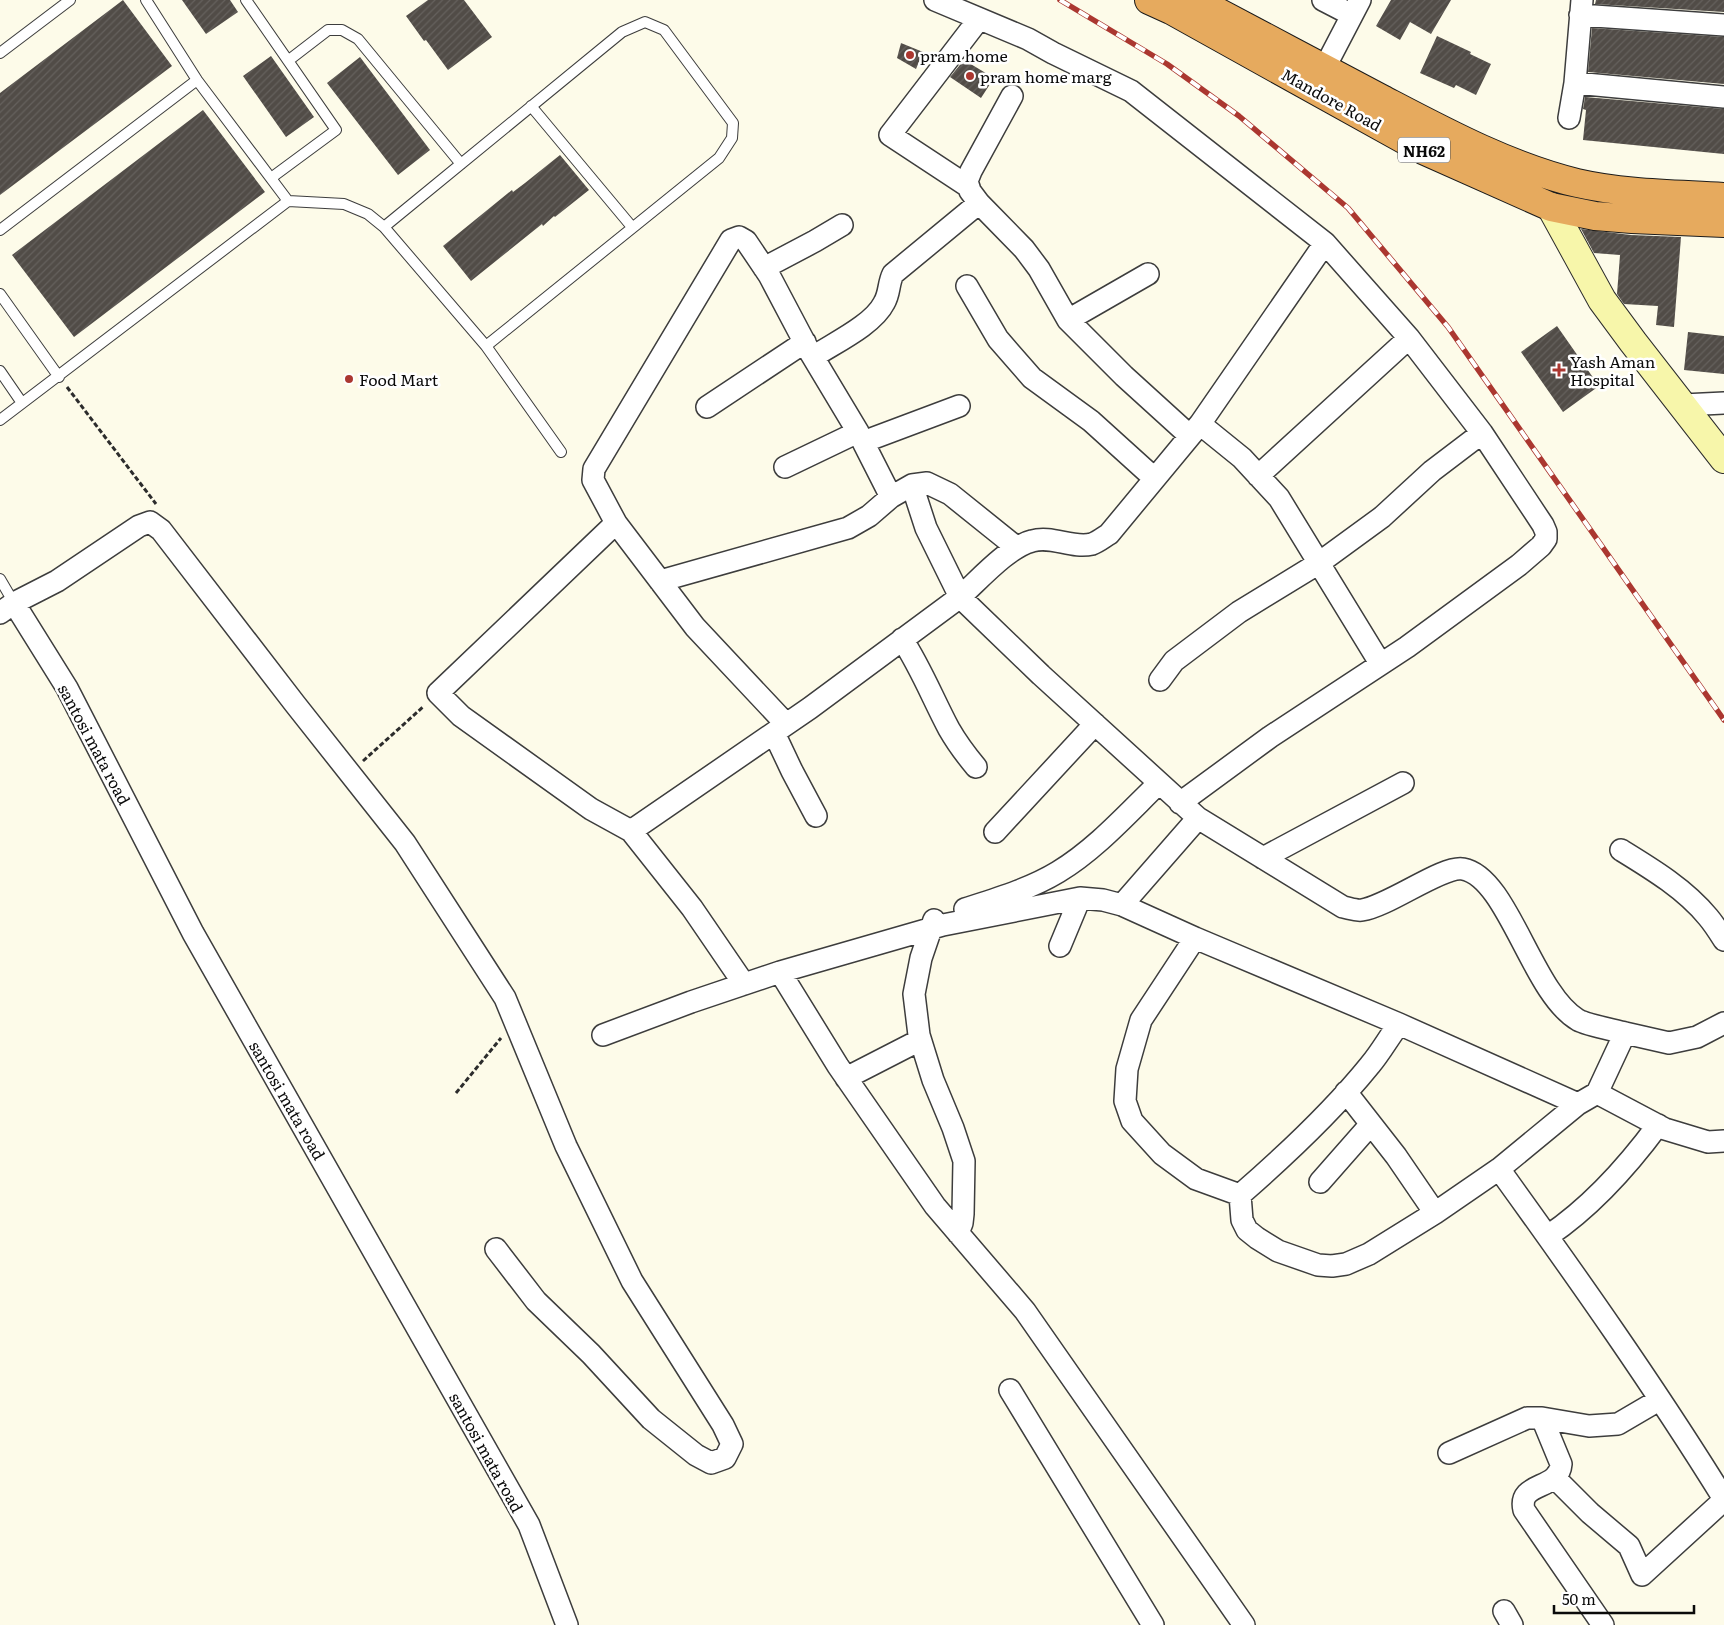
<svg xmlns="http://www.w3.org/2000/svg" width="1724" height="1625" font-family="Literata,serif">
  <defs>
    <pattern id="building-hatch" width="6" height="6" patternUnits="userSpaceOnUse" patternTransform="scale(1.25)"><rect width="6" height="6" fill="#514c47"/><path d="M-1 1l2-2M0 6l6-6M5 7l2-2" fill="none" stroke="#65615d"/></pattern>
  </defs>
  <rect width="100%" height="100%" fill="#fdfbe9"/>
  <path fill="url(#building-hatch)" d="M123,0l49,66 -172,129v-102z
    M182,0h48l8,12 -32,22z
    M428,0h36l28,37 -44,33 -22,-30 -2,1 -18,-25z
    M1391,0h60l-20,34 -21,-12 -10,18 -24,-14z
    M1596,0h128v12l-129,-8z
    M1592,28l132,9v47l-136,-12z
    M1437,36l34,16 -1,2 21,10 -15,31 -20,-10 -2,3 -34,-15z
    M901,43l22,9 -7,17 -19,-11z
    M271,56l43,61 -28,20 -43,-61z
    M360,57l70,93 -32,25 -71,-92z
    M964,60l30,18 -13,20 -31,-21z
    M1585,97l139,12v45l-141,-14 3,-30 -3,-1z
    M203,110l62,82 -191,145 -62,-82z
    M560,155l29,35 -34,27 -1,-1 -11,10 -1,-2 -71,57 -28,-35 69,-56 1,2 12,-9z
    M1581,229l50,6 50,2 -7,90 -18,-2 2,-19 -34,-2 -7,-10 3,-39 -26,-2z
    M1557,326l42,60 -36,26 -42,-60z
    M1688,332l36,4v38l-40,-4z"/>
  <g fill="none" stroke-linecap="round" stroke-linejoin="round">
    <g stroke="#3d3d3d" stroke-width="12">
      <path id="lane" d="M246,0l90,130 -65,48
        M0,53l70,-53
        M289,60l39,-30h14l16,9 103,125
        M531,106l101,121
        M288,201l56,3 24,10 16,13 102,119 75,106
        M384,227l238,-195 23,-10 19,8 69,93 -1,15 -13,20 -233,188
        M0,230l197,-150
        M0,294l59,83
        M0,371l22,32
        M0,420l288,-219 -91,-121 -51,-80
        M0,579l14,24"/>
    </g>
    <g stroke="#3d3d3d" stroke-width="24">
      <path id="street" d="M1323,0l29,15
        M1580,15l144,10
        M1324,69l36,-69
        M1575,83l149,14
        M1012,96l-41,75 -4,10 3,10 9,12 45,46 15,20 29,51 56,56 66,60
        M1569,118l6,-35 7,-83
        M969,187l-79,-52 89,-116
        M764,268l51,-27 27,-16
        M967,286l31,53 34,39 59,43 63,57
        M1068,320l80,-46
        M813,357c21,-14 60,-32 71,-54 6,-10 4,-19 9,-29l86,-71
        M1683,405l41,-2
        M707,407l98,-65
        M1200,424l42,34 37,40 101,165
        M863,442l96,-36
        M785,467l73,-35
        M1258,476l151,-138
        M912,485l14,43 34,69c19,-17 48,-50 72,-56 20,-6 40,8 60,3 6,-2 12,-7 17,-10l91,-110 125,-181 -194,-152 -78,-38 -25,-14 -93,-39
        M616,523l-23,-43 1,-11 137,-229 8,-3 7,4 23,34 38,72 51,85 33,65
        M660,581l188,-53 21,-12 22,-19 21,-12 15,-2 23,11 66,53
        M14,603l53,85 126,245 336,592 38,100
        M0,613l14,-10 43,-22 82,-55 11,-4 11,8 134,174 110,139 100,155 61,148 66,135 91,144 9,19 -7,14 -14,5 -15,-8 -45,-36 -60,-65 -55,-53 -40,-52
        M902,639c19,29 31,60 47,90 8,14 17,26 27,38
        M1160,680l14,-19 65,-49 80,-49 63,-46 50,-46 50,-38
        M774,733l18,38 24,45
        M1180,803l90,-66 137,-90 112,-82 22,-19 5,-7v-7l-3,-7 -61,-92 -73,-95 -84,-95
        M631,831l-40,-22 -130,-93 -23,-23 178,-170 79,104 91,97
        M995,832l100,-108
        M1621,850c31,19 64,39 87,67 6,7 11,15 16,23
        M1263,858l140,-75
        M1122,905l76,-87
        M965,909c31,-10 65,-20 93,-37 38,-23 69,-58 101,-89
        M934,920l-13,38 -7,36 5,41 14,45 20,48 11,33 -1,53 -1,9 -4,10
        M1195,938l-54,82 -14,49 -2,32 7,20 30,33 34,25 44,16
        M1060,946l20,-48
        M780,972l58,94 97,140 90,105 219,314
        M744,984l-52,-76 -61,-77 179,-123 150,-111 81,78 157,143 145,89c6,1 13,4 19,3 27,-4 81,-45 101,-41 45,8 69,124 115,151 9,5 36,10 47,13l-28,60 -19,11
        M1399,1024c-10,13 -18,28 -29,41 -38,47 -84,90 -130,130l2,25 5,10 10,8 21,13 40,14 14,1 14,-2 23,-10 66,-41 64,-44
        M1625,1033l44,10 28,-6 27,-14
        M603,1035l88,-33 89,-30 163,-47 137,-27 23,2 19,5 73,33 204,86 179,80 -79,65c78,108 155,217 225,330
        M846,1078l74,-38
        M1346,1092l50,64 39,57
        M1597,1093l68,36 43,13 16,-1
        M1320,1182l51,-58
        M1548,1236c43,-29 79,-69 110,-111
        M1010,1390l143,235
        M1542,1418l19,46c-2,27 -44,17 -37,46l79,115
        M1449,1453l78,-35h15l47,8 29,-2 41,-24
        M1555,1478l35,35 39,33 13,29 82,-75
        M1504,1611l8,14"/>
    </g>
    <g stroke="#2c2c2c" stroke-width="30">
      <path id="secondary" d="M1551,207l51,93 31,42 91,117"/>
    </g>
    <g stroke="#1b1b1b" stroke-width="30">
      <path id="highway" d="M1149,0l22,10 252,140 128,57 44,9 37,3 92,4
        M1195,0c62,33 125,66 187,99 63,33 126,67 195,84 48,11 98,11 147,14"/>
    </g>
    <path stroke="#2c2c2c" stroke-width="3" stroke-dasharray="5 2.5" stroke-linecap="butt" d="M67,387l89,117
      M363,761l61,-55
      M456,1093l45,-55"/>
    <use href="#lane" stroke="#fff" stroke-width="10"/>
    <use href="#street" stroke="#fff" stroke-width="21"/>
    <use href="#secondary" stroke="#f7f6aa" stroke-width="28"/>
    <use href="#highway" stroke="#e6aa5e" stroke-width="28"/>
    <g stroke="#ab3730" stroke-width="5.5">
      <path id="rail" d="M1060,0l107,64 72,52 109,92 100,119 276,393"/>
    </g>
    <use href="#rail" stroke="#fff" stroke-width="4" stroke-dasharray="11" stroke-linecap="butt"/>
  </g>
  <g fill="#ab3730" stroke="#fff" stroke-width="2">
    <circle cx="910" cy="55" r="5"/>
    <circle cx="970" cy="76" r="5"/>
    <path d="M1556.5 362.5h5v5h5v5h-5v5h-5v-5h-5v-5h5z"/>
    <circle cx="349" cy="379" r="5"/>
  </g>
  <g text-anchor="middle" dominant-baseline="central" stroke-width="5" stroke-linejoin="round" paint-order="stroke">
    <rect fill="#fff" stroke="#545454" stroke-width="1" x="1398" y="137.5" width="52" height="25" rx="4"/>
    <g font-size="15" font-weight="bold" fill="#0a0a0a">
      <text x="1424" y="150">NH62</text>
    </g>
    <g font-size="16" fill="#0a0a0a" stroke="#fff" text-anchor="start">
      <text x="920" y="55">pram home</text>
      <text x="980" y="76">pram home marg</text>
      <text x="1570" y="361">Yash Aman<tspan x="1570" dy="18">Hospital</tspan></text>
      <text x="359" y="379">Food Mart</text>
    </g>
    <g font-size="16" fill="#0a0a0a" stroke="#fff">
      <text transform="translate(1332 99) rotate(29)">Mandore Road</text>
      <text transform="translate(95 744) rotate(62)">santosi mata road</text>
      <text transform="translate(288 1100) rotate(60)">santosi mata road</text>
      <text transform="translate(487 1452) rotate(61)">santosi mata road</text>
    </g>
  </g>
  <path d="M1554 1605v8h140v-8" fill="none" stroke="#0a0a0a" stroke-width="2.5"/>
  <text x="1562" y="1605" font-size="15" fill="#0a0a0a" stroke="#ffffff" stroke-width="4" paint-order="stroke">50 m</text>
</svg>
